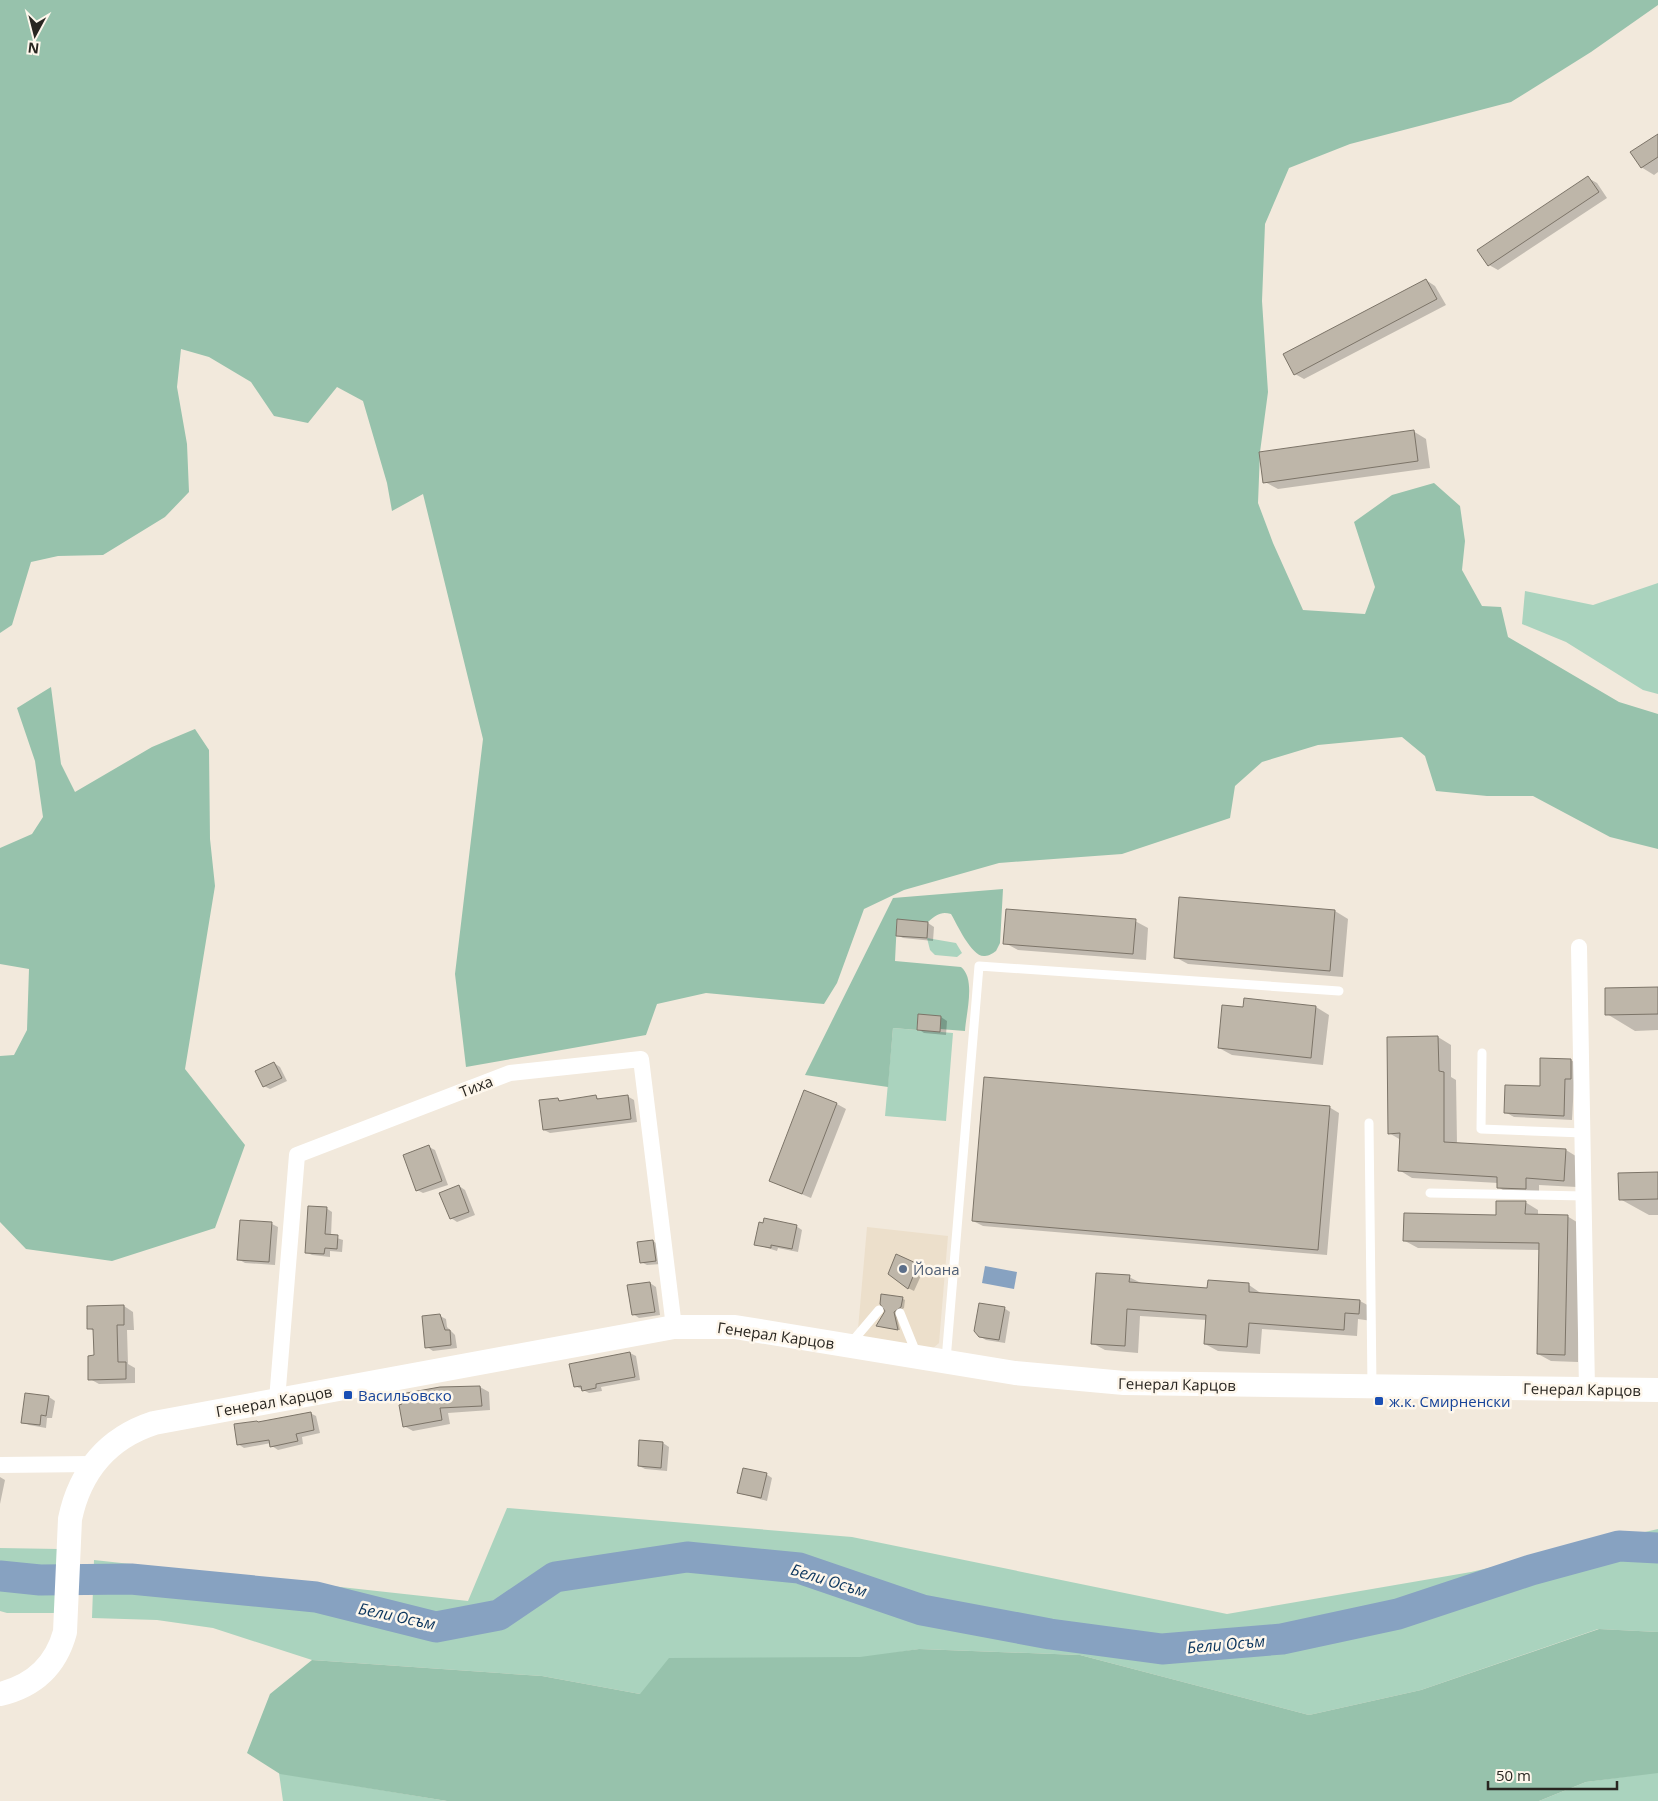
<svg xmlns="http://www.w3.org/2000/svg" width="1658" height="1801" font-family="'Open Sans',sans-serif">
  <rect width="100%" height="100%" fill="#f2e9dc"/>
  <path fill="#ecdfcb" d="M867,1227l81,9 -9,107 -7,6 -68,-12 -6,-8z"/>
  <path fill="#aad3be" d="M1658,583v111l-15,-4 -77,-48 -44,-18 3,-33 68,14z
    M927,938l29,5 6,10 -5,4 -22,-2 -5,-5z
    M893,1028l60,5 -7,88 -61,-5z
    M507,1508l345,29 375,77 244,-42 187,-43v103l-60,-3 -177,61 -112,25 -229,-60 -161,-6 -279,45 -98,-18 -230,-16 -99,-32 -56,-8 -65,-2 2,-58 374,41z
    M0,1548l59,1 -2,64h-50l-7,-2z
    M1658,1772v29h-119l47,-19z
    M279,1773l168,28h-164z"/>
  <path fill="#97c2ac" d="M0,0h1658v5l-67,47 -80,50 -161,42 -61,24 -24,56 -3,77 6,91 -8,60 -2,51 15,40 30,67 62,4 10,-27 -21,-65 38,-27 42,-12 26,23 5,35 -3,29 20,36 19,1 7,30 111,65 39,12v135l-48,-12 -77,-41h-46l-51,-5 -11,-35 -23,-19 -84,8 -56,17 -27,24 -5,32 -108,36 -123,9 -95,27 -40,19 -27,74 -13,21 -118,-11 -49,11 -11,31 -180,32 -11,-93 28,-235 -60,-245 -31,17 -5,-28 -24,-82 -26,-14 -29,36 -34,-7 -23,-34 -42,-25 -28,-8 -4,38 10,57 2,48 -24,25 -62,38 -45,1 -27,6 -19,63 -12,8z
    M51,687l10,77 14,28 77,-45 43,-18 14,21 1,89 5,47 -30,183 60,76 -30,83 -103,33 -86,-12 -26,-27v-166l14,-1 13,-25 2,-61 -29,-5v-116l32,-14 11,-17 -8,-56 -18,-53z
    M1003,889l-3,54 -4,8c-3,2 -7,5 -11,5 -13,2 -28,-32 -34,-42 -10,-3 -15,1 -23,8l-31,-2 -2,41 66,6c15,12 5,46 4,64l-25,-2 -22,-14 -1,15 -24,-2 -5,59 -83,-12 88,-177z
    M1599,1629l59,3v141l-72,9 -47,19h-1092l-167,-27 -33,-21 23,-59 42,-34 230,16 98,18 29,-36 191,-1 59,-8 161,6 229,60 112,-25z"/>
  <path fill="#87a2c1" d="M985,1266l32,6 -3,17 -32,-6z"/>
  <path fill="#0003" d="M1658,135v37l-4,3 -13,-8z
    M1588,178l9,5 10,15 -109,72 -9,-5z
    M1426,280l9,6 11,19 -142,74 -9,-5z
    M1413,431l13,8 4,29 -152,21 -13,-7z
    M1335,911l13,8 -5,58 -155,-13 -13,-7z
    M898,921l30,2 6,4 -1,14 -30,-3 -6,-3z
    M1135,921l13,7 -2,32 -128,-10 -13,-7z
    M1658,988v42l-23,1 -28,-17z
    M1316,1007l13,8 -6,50 -91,-10 -13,-7 26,-40z
    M941,1017l6,4 -1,14 -22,-2 -6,-4z
    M1438,1037l13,8v32l5,3 1,64 109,6 13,8 -2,29 -38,-2v10h-28l-13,-8v-4l-86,-5 -13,-8 2,-30 -12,-7z
    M1571,1060l8,5 -5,18 -2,37 -58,-3 -9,-5 36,-24z
    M274,1063l6,4 7,14 -17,8 -6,-3z
    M627,1096l7,4 3,22 -87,11 -6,-3 14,-31 4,2 34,-4 5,3z
    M837,1104l9,5 -35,89 -41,-17z
    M1329,1107l10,6 -12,142 -344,-29 -10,-5z
    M429,1147l6,3 13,35 -25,8 -6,-3z
    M1658,1174v41h-9l-29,-16z
    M459,1186l6,4 10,25 -18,7 -6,-4z
    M1525,1202l13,8v6h29l13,8 -2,138 -27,-1 -13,-7 2,-104 -122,-2 -13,-7 92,-25z
    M326,1208l6,4 -1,24 12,4 -1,12 -12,-1v6l-18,-2 -6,-3z
    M241,1221l31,3 6,3 -3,38 -30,-2 -7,-4z
    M796,1226l6,4 -4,22 -20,-4 -1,3 -22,-7z
    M653,1241l6,4 2,19 -14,1 -6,-3z
    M897,1256l27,13 -10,22 -6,-3z
    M1129,1277l14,7 66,5 40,-4 13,9 98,7 13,7 -1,13 -14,-2 -1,17 -95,-7 -2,25 -42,-3 -13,-7 2,-24 -67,-4 -2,37 -33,-3 -13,-7z
    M650,1283l6,4 4,28 -21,3 -6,-4z
    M902,1298l3,2 -1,8 -8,5 4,17 -22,-4z
    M124,1306l9,6 1,18h-7l1,34 7,4v15l-36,1 -9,-5 5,-22 -1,-26 -5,-3z
    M1004,1308l6,4 -5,31 -19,-3 -7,-4z
    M440,1316l6,3 1,8 8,8 2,13 -24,3 -6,-4z
    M630,1353l6,3 4,24 -39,7 1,4 -13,2 -14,-7z
    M480,1387l9,5 1,18 -42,3 2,11 -37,7 -9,-5z
    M49,1397l6,4 -3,17h-5l-1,10 -17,-3 -6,-3z
    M310,1413l6,3 4,17 -18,4 1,7 -25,6 -6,-4 -1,-3 -27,5 -6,-4 22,-21z
    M641,1442l22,1 6,4 -2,24 -22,-2 -6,-3z
    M766,1474l6,4 -5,23 -28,-8z
    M0,1477l5,3 -5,24z"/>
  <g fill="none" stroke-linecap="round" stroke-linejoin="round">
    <path stroke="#87a2c1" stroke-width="31" d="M0,1576l40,4 91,-1 185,18 120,30 63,-12 56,-38 132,-20 112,11 123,42 128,24 112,15 120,-10 116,-25 133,-44 88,-24 39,2"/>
  </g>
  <path fill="#beb6a9" stroke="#7c7468" d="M1658,134v23l-17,11 -11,-16z
    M1588,176l11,16 -111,74 -11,-16z
    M1426,279l11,20 -143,76 -11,-21z
    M1414,430l4,31 -155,22 -4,-31z
    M1179,897l156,13 -5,61 -156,-13z
    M1006,909l130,10 -3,35 -130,-10z
    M897,919l31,3 -1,16 -31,-2z
    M1658,987v27l-53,1v-27z
    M1244,998l72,8 -5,52 -93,-10 4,-43 21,2z
    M918,1014l23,2 -1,16 -23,-2z
    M1438,1036l1,35 5,1v70l122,7 -2,32 -38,-3v11l-29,-1v-11l-99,-6 2,-38 -12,1 -1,-97z
    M1540,1058l31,1v20h-6l-1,37 -60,-3 1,-28 35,1z
    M274,1062l8,16 -19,9 -8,-16z
    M984,1077l346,29 -12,144 -346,-29z
    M804,1090l33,13 -35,91 -33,-13z
    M596,1095l1,4 31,-4 3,24 -88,11 -4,-30 19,-2 1,3z
    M429,1145l13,36 -26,10 -13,-36z
    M1658,1172v27l-39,1 -1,-27z
    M459,1185l10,27 -19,7 -11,-26z
    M1496,1201h30l-1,13 43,1 -3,140 -28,-1 2,-111 -136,-2 1,-28 92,2z
    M308,1206l19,1 -2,27 13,1 -1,14 -12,-1 -1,6 -19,-1z
    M764,1218l33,7 -5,24 -21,-4v3l-17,-3 5,-23 4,1z
    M240,1220l32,2 -3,40 -32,-2z
    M653,1240l3,21 -16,2 -3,-21z
    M896,1254l22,10 -10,25 -20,-15z
    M1096,1273l34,2 -1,7 78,6 1,-8 41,3v9l111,8 -1,14 -14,-1 -1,17 -95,-7 -2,24 -43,-3 2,-29 -79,-6 -2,37 -34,-2z
    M650,1282l5,30 -23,3 -5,-30z
    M881,1294l22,3 -2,10 -7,5 4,18 -22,-4 9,-15 -5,-7z
    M979,1303l26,4 -6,33 -20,-3 -5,-6z
    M124,1305v20h-7l1,37h8v17l-38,1v-24l6,-1 -1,-26h-6v-23z
    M440,1314l5,16h5l1,15 -26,3 -3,-32z
    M630,1352l5,25 -39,7v4l-14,3 -1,-5 -7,1 -5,-23z
    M480,1386l2,20 -42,2 2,12 -39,7 -4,-22 3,-1 -1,-10 39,-7z
    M25,1393l24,3 -3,20 -5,-1 -1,10 -19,-2z
    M311,1412l3,18 -18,4 2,7 -28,6 -1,-7 -32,5 -3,-21 23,-3 1,1z
    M639,1440l24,2 -2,26 -23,-2z
    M743,1468l24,5 -6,25 -24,-5z"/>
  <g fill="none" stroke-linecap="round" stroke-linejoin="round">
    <path stroke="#fff" stroke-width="9" d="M1482,1053l-1,76 102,4
      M1369,1123l3,263
      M1430,1193l154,3
      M900,1313l17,42
      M851,1343l28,-33
      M946,1360l33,-394 360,25"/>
    <path stroke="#fff" stroke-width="16" d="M1579,947l8,442
      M277,1400l20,-245 213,-82 131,-14 33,268
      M0,1465l93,-1"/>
    <path stroke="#fff" stroke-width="24" d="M0,1694c34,-8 56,-29 65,-62l5,-113c10,-48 38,-81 84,-96l520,-96h61l280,46 109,10 534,7"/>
  </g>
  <circle fill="#5c6f8a" stroke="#fef7ec" stroke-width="2" cx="903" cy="1269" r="5"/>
  <g fill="#1a4fb4" stroke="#fef7ec" stroke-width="2">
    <rect x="343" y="1390" width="10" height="10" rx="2.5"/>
    <rect x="1374" y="1396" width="10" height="10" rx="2.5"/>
  </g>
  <g text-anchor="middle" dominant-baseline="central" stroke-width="5" stroke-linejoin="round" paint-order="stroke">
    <g font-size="15" fill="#292621" stroke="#fef7ec">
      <text transform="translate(476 1086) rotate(-21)">Тиха</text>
      <text transform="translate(776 1335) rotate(8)">Генерал Карцов</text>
      <text transform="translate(1177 1384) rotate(1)">Генерал Карцов</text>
      <text transform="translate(1582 1389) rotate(1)">Генерал Карцов</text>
      <text transform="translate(274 1401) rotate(-10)">Генерал Карцов</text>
    </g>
    <g font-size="15" fill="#4e5e75" stroke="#fef7ec" text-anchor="start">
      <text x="913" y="1269">Йоана</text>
    </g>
    <g font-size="15" fill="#164399" stroke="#fef7ec" text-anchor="start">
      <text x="358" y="1395">Васильовско</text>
      <text x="1389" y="1401">ж.к. Смирненски</text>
    </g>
    <g font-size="16" font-style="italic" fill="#0b355d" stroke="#fef7ec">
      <text transform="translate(829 1580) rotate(17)">Бели Осъм</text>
      <text transform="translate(397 1616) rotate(12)">Бели Осъм</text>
      <text transform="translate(1226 1644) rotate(-5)">Бели Осъм</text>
    </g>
  </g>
  <g transform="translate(35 35) rotate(187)" stroke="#fef7ec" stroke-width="4" paint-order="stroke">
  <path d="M0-4L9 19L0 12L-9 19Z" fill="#292621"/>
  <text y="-8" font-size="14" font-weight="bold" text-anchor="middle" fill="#292621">N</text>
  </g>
  <path d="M1488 1781v8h129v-8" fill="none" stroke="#292621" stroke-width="2.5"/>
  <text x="1496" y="1781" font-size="15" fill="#292621" stroke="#fef7ec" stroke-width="4" paint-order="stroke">50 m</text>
</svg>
